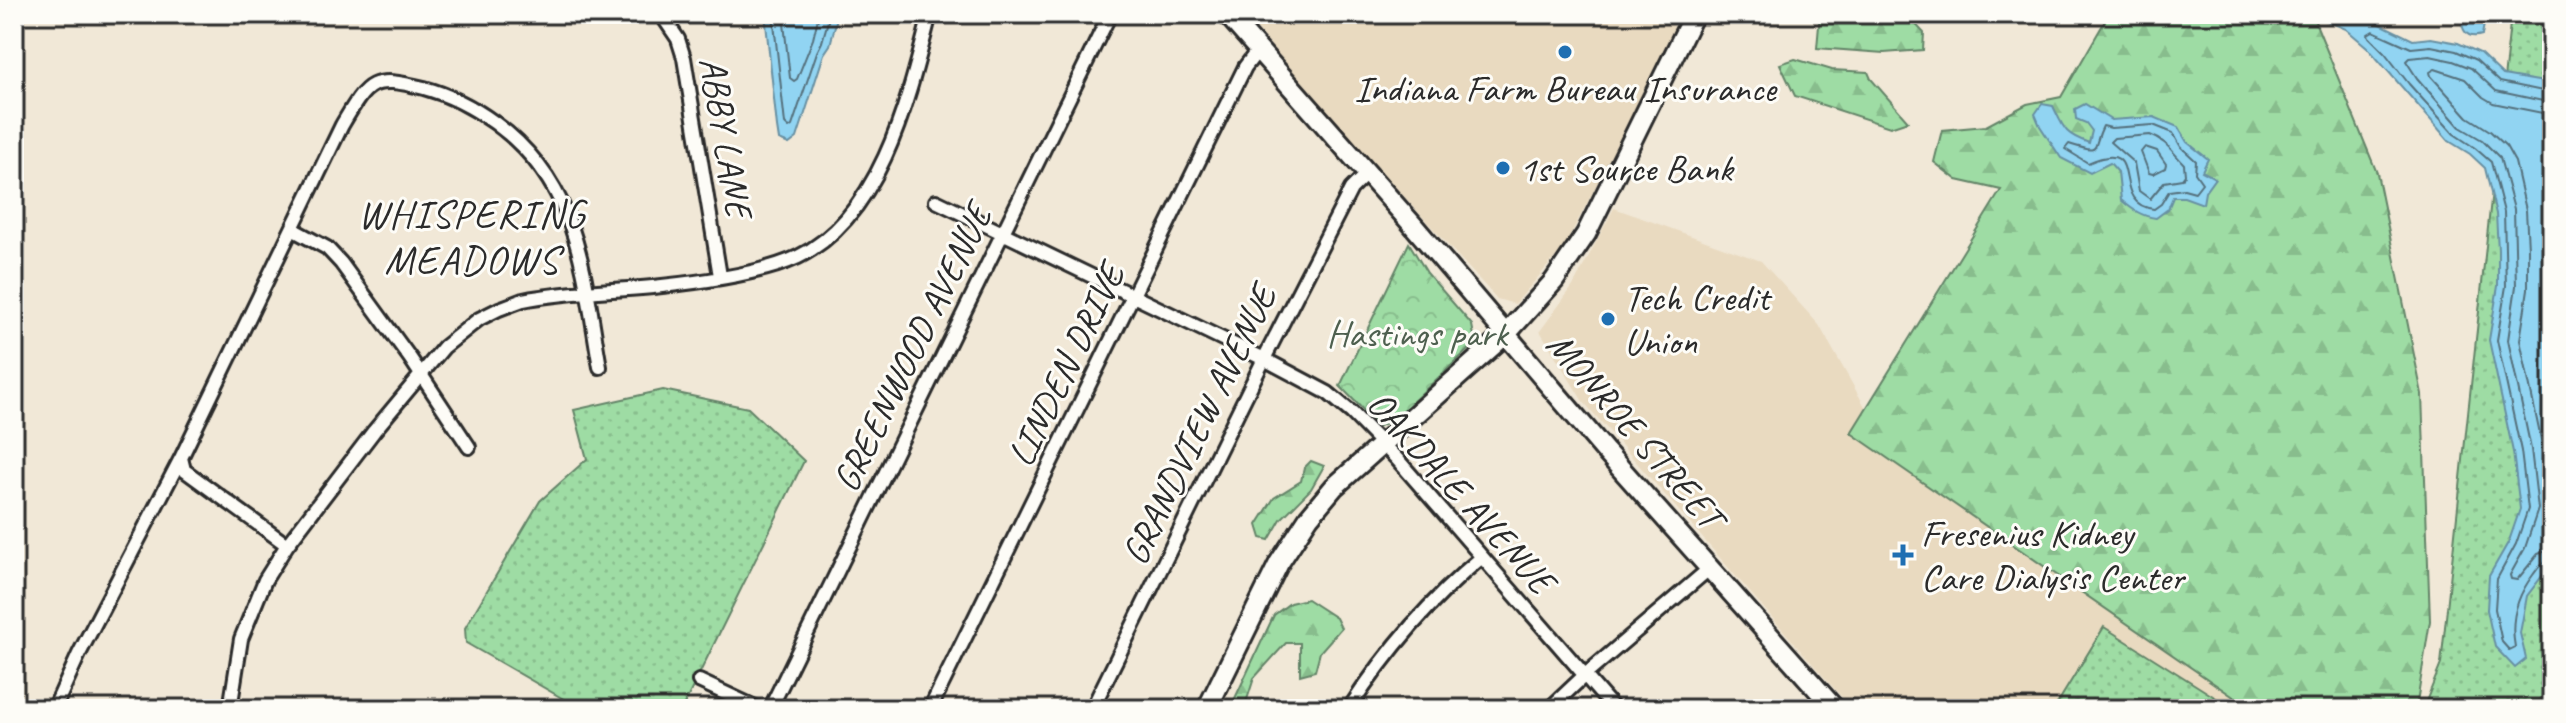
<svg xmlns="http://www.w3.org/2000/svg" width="2566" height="723" font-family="Caveat,sans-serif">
  <defs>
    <pattern id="grass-dots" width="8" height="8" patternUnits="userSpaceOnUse" patternTransform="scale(2)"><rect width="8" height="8" fill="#9edca4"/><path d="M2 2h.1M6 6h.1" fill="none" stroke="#88bd8d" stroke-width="1.8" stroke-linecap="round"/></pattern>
    <pattern id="forest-firs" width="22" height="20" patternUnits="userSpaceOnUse" patternTransform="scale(2)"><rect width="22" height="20" fill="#9edca4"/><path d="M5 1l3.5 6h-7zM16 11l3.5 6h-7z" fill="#88bd8d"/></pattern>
    <pattern id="park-crowns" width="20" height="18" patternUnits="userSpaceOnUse" patternTransform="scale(2)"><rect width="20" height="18" fill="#9edca4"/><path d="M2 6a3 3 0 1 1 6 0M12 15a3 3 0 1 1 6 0" fill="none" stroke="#88bd8d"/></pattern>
  </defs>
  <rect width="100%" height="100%" fill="#f1e8d7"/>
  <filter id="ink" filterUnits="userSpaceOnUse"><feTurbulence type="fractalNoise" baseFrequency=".0125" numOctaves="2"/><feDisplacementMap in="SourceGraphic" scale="16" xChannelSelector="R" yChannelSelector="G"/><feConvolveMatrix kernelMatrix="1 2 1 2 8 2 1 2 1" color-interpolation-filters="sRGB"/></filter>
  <g filter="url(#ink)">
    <path fill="#e9dac0" d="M1244,14h409l22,12 -36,78 -75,143 -49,57 -18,-5 -175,-193z
      M1614,208l147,53 58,64 66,117 383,267h-416l-270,-309 -42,-69 33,-45z"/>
    <path fill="url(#grass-dots)" stroke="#648468" stroke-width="2" d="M2511,14h41v695h-129l18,-45z
      M663,390l85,18 56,53 -122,248h-101l-115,-66 -1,-15 75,-127 47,-42 -13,-49z
      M2104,627l120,76 -3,6h-167z"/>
    <path fill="url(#forest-firs)" stroke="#648468" stroke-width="2" d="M1820,14h86l18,19 -1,17 -39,3 -67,-5z
      M2109,14h203l65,159 45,221 8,227 -14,88h-165l-400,-276 150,-243 -44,-10 -23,-18 8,-32 44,-4 41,-22 34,-7z
      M1795,59l37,11 36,2 3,7 37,42 -18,6 -95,-31 -15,-32z
      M1311,461l13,5 -13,23 -30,30 -12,21 -8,-2 -4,-13 17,-27 27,-17 3,-13z
      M1307,599l29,19 5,10 -21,24 -5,19 -15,4v-32h-14l-32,35 -10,31h-14l44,-94 16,-12z"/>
    <path fill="url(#park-crowns)" stroke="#648468" stroke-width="2" d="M1409,243l18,30 45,52 2,11 -5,13 -76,71 -14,6 -39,-40z"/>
    <path fill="#91d4f2" stroke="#6890a2" stroke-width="2" d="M765,14h73l-8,31 -6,9 -27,84 -8,6 -10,-4 -2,-13z
      M2311,14h49l53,26 18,-2 27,5 22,10 23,22 41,7 8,5v476l-25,33 -7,37 6,26 -11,9 -20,-21 -8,-37 2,-34 20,-35 11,-32 -7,-57 -24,-112 9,-54v-36l-2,-36 -11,-46 -15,-14 -21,-13 -82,-94 -21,-18z
      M2463,14h23l-4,21c-17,5 -22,-7 -19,-21z
      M2042,104l11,2c11,23 11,28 36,37l3,-12 -6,-8 -10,-4 -1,-10 10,-5 26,16 43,-3 24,10 9,15 21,17 -6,12 13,7 -10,14 -2,12 -19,-7h-11l-5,12 -12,9c-15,-2 -23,-8 -35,-18l-3,-28 -8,-9 -20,10 -29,-15 -21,-32 -5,-12z"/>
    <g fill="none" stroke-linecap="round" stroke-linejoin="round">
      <path stroke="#546f7b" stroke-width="2" d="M773,14l12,110 4,4 3,-2 25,-74 5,-10 8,-28
        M783,14l7,64 4,3 3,-2 16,-40 6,-25
        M2552,93l-52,-11 -24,-22 -20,-9 -25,-5 -20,2 -38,-17 -5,3 1,3 16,16 24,31 45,50 21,14 16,14 13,50 2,74 -9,54 24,111 7,58 -12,35 -19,35 -2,30 7,33 7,8 6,-3c-5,-26 2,-51 18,-72 6,-8 9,-14 19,-16
        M2552,103l-56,-12 -25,-23 -18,-7 -23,-5 -21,2 -3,3 11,17 43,49 22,13 18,18 14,51 2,77 -8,54 23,109 7,60 -13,39 -15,27 1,4 6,1 21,-26 14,-5
        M2552,115l-59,-12 -10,-6 -18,-18 -30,-10 -5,3 1,4 37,41 22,14 16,15 9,16 11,48 2,39v40l-8,51 23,109 7,60 -6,25 2,3h6
        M2153,125l20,8 8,14 15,14 -1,12 7,10 -7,9 -11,-3 -15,2 -8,13 -7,5c-48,-5 -5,-73 -66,-46l-23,-14 4,-5c34,11 22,6 34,-18l8,2z
        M2150,135c17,6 22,17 34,29l1,11 -3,4 -18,3 -14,17 -11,-8 -5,-28 -24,-21 4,-4z
        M2145,147l12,4 9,13 -1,4 -12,6 -4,-1 -8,-21z"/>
      <g stroke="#2b2b2b" stroke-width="18">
        <path id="street" d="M661,14l17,25 6,19 36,218
          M936,201l328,158 64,34 24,20 45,46 217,250
          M292,229l35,19 14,15 69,95 59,89
          M287,545l-103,-75 -3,-12 161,-333c26,-44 29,-50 82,-37 26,7 49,19 71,35 85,62 88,148 105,244
          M699,681l60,28
          M54,709l25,-55 102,-196
          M230,709l11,-70 24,-59 22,-35 87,-114 70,-84 35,-28 20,-10 24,-9c46,-9 93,-9 139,-14 38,-4 102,-13 136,-29 84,-41 111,-161 132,-243
          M770,709l340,-695
          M930,709l315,-642 13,-17
          M1092,709l172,-350 87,-170 16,-16
          M1349,709c37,-57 81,-109 133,-152
          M1549,709l36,-34 125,-107"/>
      </g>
      <g stroke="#2b2b2b" stroke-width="24">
        <path id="secondary" d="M1227,14l185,210 194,228 229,257
          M1207,709l72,-146 30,-46 25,-30 172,-153 48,-53 32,-47 108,-220"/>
      </g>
      <use href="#street" stroke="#fdfcf7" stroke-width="12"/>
      <use href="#secondary" stroke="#fdfcf7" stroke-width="18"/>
    </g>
  </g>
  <g fill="#1f6fb2" stroke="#fdfcf7" stroke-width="3">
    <circle cx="1565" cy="52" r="8"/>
    <circle cx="1503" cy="168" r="8"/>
    <circle cx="1608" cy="319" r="8"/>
    <path d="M1899 543h8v8h8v8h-8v8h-8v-8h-8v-8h8z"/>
  </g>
  <g text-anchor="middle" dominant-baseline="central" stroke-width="6" stroke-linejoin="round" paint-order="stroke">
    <g font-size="38" fill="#2b2b2b" stroke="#fdfcf7" text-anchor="start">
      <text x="1565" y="88" text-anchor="middle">Indiana Farm Bureau Insurance</text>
      <text x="1519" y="168">1st Source Bank</text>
      <text x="1624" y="297">Tech Credit<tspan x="1624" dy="44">Union</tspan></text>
      <text x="1921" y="533">Fresenius Kidney<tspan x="1921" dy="44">Care Dialysis Center</tspan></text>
    </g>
    <g font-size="38" fill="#2b2b2b" stroke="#fdfcf7">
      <text transform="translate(726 137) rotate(80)">ABBY LANE</text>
      <text transform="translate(912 348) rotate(-64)">GREENWOOD AVENUE</text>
      <text transform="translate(1066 365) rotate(-64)">LINDEN DRIVE</text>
      <text transform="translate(1199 425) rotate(-64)">GRANDVIEW AVENUE</text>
      <text transform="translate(1635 430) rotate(49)">MONROE STREET</text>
      <text transform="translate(1461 492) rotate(48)">OAKDALE AVENUE</text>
    </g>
    <g font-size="38" fill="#4e604f" stroke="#fdfcf7">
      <text x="1417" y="333">Hastings park</text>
    </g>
    <g font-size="40" letter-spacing="2" fill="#2b2b2b" stroke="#fdfcf7">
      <text x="472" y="214">WHISPERING<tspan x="472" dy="46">MEADOWS</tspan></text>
    </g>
  </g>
  <rect width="2566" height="723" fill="none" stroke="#fdfcf7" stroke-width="48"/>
  <rect x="24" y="24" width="2518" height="675" fill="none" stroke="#2b2b2b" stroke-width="3" filter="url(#ink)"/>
</svg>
